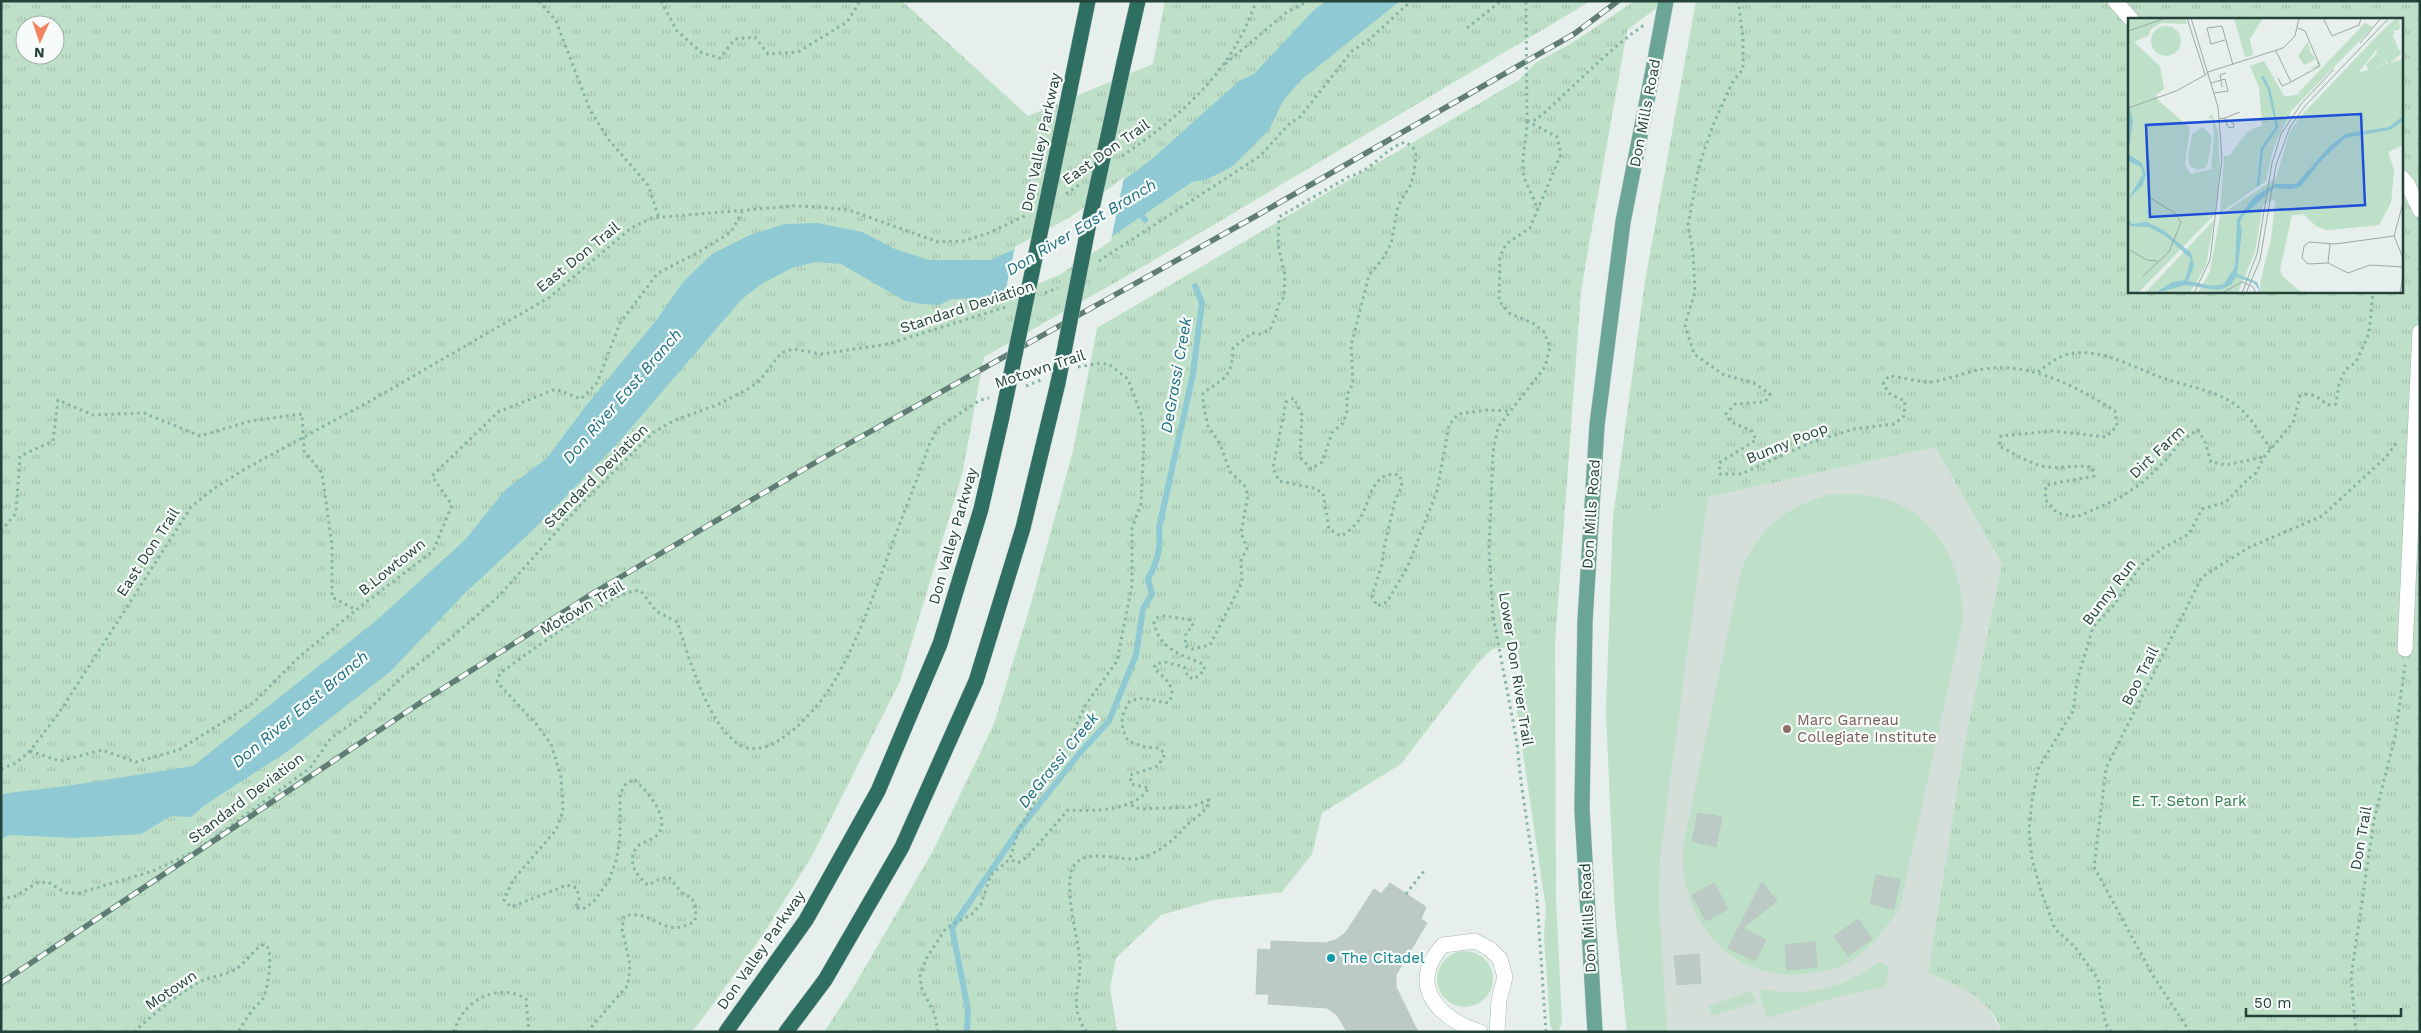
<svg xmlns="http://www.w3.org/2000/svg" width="2421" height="1033" font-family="'Work Sans',sans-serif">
  <defs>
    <pattern id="park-tufts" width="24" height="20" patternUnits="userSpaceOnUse" patternTransform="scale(1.25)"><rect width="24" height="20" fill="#bfe0c8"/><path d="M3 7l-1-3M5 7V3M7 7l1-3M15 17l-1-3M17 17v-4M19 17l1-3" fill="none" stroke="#a4c1ad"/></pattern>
  </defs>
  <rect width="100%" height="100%" fill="#e6efeb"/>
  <path fill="#d4dfda" d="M1935,447l67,117 -38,182 -36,227 34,14 25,18 14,27h-374l-12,-120 -9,-200 7,-194z"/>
  <path fill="#bfe0c8" d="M1635,1h31l-58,43 7,-30z
    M1603,155l-22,135 -26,351 1,257 6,125 -4,9h-5l-3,-7 -6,-89 2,-27 -34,-230 10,-1 -5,-32h-5z
    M1831,494c22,0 44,0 65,9 45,19 67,69 67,116l-63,288c-15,23 -32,46 -58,59 -12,5 -25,6 -38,8 -75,8 -126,-57 -121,-128l58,-276c20,-44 44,-63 90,-76z
    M1708,497l-48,360 -1,45 8,130h-40l-12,-120 -9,-200 7,-194z
    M1437 979a28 28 0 1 1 56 0a28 28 0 1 1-56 0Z
    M1879,962l10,4 -3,21 -46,9 -72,22 -7,-18 -1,-11c48,8 79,1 119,-27z
    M1751,991l5,11 -44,14 -3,-10z"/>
  <path fill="url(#park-tufts)" fill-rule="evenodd" d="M1,1h901l126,115 125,-52 12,-63h426l-452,268 -155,88 -22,118 -62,206 -88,175 -50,80 -62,86 -9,10h-690zM25,25h30v30h-30z
    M1696,1h724v1031h-419c-9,-34 -44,-47 -73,-59l36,-227 38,-182 -67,-117 -322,71 32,-237zM2130,19h272v272h-272z
    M1632,3l-51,287 -26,351 -63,8 -14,14 -77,101 -79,49 -10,41 -30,38 -69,8 -52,15 -45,43 -6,30 7,44h-293l29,-44 80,-137 61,-127 38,-124 41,-149 24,-123 422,-248 16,-17 35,-19z"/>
  <path fill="#8ec9d4" d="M1326,1h74l-99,79 -18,21 -14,29 -36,36 -27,14 -14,2 -134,91 -52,22 -20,3 -35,1 -12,6 -18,-1 -16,-3 -64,-37 -25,-2 -24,6 -29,15 -21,16 -124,144 -84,86 -71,66 -72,76 -103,80 -83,54 -14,12 -20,-1 -30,18 -68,4 -63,-3 -9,4v-45l72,-9 120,-19 184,-146 88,-80 41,-51 41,-31 38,-51 73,-89 25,-36 29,-28 38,-19 35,-11 32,-1 45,9 33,17 34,11h61l23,-10 60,-32 79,-59 87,-78 15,-7 60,-64z"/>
  <path fill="#e6efeb" d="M1124,177l-13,64 -52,34 -55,23 11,-51 57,-31z"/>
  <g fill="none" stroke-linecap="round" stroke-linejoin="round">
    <path stroke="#8ec9d4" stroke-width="6" d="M1137,209l8,11
      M967,1032l1,-22 -16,-82 66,-97 61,-77 30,-33 27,-66 7,-46 9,-15 -4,-15c10,-18 13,-32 11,-51l34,-154 9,-71 -7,-17"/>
  </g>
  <path fill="#bbcac4" stroke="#b8c9c2" d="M1698,813l24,4 -6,30 -24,-6z
    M1876,875l24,5 -6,29 -24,-5z
    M1762,882l15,19 -34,27 23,12 -11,21 -27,-13z
    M1390,883l36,24 -5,12 6,4 -31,52v12l22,45h-71l-10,-17 -10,-7 -59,-4 1,-10h-13l2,-45 13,1v-9l54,2 11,-3 10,-8 28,-43 7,5z
    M1714,883l14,26 -22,12 -14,-26z
    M1858,919l14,20 -24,17 -14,-20z
    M1815,942l2,25 -30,3 -2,-25z
    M1699,954l2,29 -24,2 -3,-29z"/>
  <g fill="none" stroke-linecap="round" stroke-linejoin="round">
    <g stroke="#a8b8b2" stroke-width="16">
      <path id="minor" d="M2115,1l16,18
        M2402,178l6,7 12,25
        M2405,649l15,-317
        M1480,1032c-43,-14 -73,-48 -37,-87l32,-4 15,8 10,10 5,18 -6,23 -2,32"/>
    </g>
    <g stroke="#c2cac8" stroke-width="16">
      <path id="major" d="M1595,1032l-13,-222 3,-189 12,-196 26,-203 31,-157"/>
    </g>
    <g stroke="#c2cac8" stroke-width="16">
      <path id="highway" d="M1124,62l14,-61
        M1069,94l19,-93
        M726,1032l80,-112 72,-129 62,-147 41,-135 21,-92
        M786,1032l39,-52 77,-133 74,-166 47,-153 35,-145"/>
    </g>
    <path stroke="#86b3a5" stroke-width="3" stroke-dasharray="2.5 4" stroke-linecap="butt" d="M539,1l17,20 34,89 19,30 39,45 11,33
      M661,1l16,30 25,22 18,5 15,-19 20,-2 13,17 30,-2 49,-30 13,-21
      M1736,1l3,5 4,33v30l-11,14 -19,42 -14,41 -11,59 5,27 2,40 -10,33 9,29 30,21 30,8 16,11 -5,8 -30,2 -9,10 5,8 21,9 4,9 -37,23 1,11h21l71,-32 42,-13 40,-5 10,-8 1,-15 -15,-7 -7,-10 6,-8c12,1 34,7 42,6 20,-3 39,-12 60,-14 43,-4 88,20 124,43l2,15 -11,11 -54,-6 -51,5 -2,10c14,7 28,16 43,20 16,4 34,-2 50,1l2,9 -48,9 -1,14 12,14 19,4 26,-11 19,-9 22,-15 23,-22 16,-20 16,-10 7,12 6,20 15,3 38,-8
      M1526,2v-1
      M1467,28l34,-27
      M1225,64l62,-52 21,-11
      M1527,121l30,16 4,17 -31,74 -24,16 -6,13 -1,44 10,12 24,10 11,9 6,15 -5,20 -47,60 -5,25 -4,98 4,66 24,127 4,39 15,102 10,148
      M1527,121l9,-1c37,-32 69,-68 108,-95
      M1527,121c0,16 -5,33 -4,47 0,15 11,27 14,41
      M1122,156c59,-40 111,-85 134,-155
      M1066,194l13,-9
      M1099,261l161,-105 30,-33 10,-6 52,-66 18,-12 41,-38
      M1045,293l13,-5
      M1078,367l23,-4 9,2 18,14 14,38 2,25 -3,62 -9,24v57l-15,76 -32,45 -16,36 -51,89 -8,28 8,4 9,-6 41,-47c26,1 65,2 81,-22l-18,-4 -1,-9 28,-9 7,-12 -6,-6 -14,-1 -17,-6c-8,-15 -8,-26 2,-40l13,-3 25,5c11,-15 -4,-25 -14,-35l2,-4 9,-2 19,5 4,10 6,2 11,-9 -2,-6c-22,-9 -45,-16 -49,-42l4,-5 6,-1 27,4 2,6 -7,7 -1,13 7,3 18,-4 32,-63 -1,-21 6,-13 -6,-15 7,-38 -4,-10 -14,-13 -10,-28 -12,-18 -5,-23v-10c23,-16 29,-16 30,-45l19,-15 7,1 11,-4 6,-15 2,-10 6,-8 1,-22 -7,-30 1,-28 71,-41c22,-5 34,-27 55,-34l8,5 3,8 -2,18 -4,13 -12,20 -7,38 -9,16 -13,15 -18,71 2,37 -6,12v16l-4,12 -11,10 -10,29 -11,7 -11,-12 2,-42 -8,-17 -8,4 -13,66 6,13 34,7 10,5 6,36 12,7c9,-5 17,-13 22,-23 8,-18 11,-43 37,-38l2,11 -7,14 -11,48 -2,16 -10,32 5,10 10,-4 21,-36 29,-75 12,-66 9,-11 30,-4 22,1
      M2038,372c11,-8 22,-18 37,-19 31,-3 59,15 88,25 27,10 59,12 81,34 10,10 18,25 27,37
      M1026,386l15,-6
      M1,531l15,-18 4,-57 33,-15 5,-41 35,15 51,-2 56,23 50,-15 52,-7 2,37 18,22 10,72v52l24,13 77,-59 19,-46 -20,-29 66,-64 58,-23 25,10 16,-16 23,-60 38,-50 41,-21 32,-20 11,-20
      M30,751l30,10 42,-11 34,12 43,-12 74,-47 46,-46 57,-47
      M1,769l15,-6 14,-12 29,-38 132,-206 22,-18 32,-20 127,-69 178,-103 81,-69 21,-10 141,-12 27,1 29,3 89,32 25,-1 23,-7 39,-18
      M1406,894l18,-23
      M1,899l15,-3 21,-13 11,-1 18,11h13l74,-22 44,-21 113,-82 21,-30 30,-21 42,-41 48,-38 46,-40 88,-98 69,-68 21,-12 42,-15 33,-17 10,-8 21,-27 12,-4 29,5 66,-10 118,-37
      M134,1032c19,-18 41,-35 62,-48 12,-8 29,-8 40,-15 10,-7 16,-17 26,-24l5,1c6,9 1,45 -5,54 -2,3 -6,5 -8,8 -6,8 -11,16 -16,24
      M454,1032c8,-31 44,-51 72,-33l3,33
      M587,1032l41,-47 2,-21 -8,-35 2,-13c31,-8 39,25 71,5l1,-12 -4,-11 -10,-5 -13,-16 -9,2 -12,6c-11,-8 -23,-25 -10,-39 4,-4 12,-5 17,-9 20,-16 -9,-47 -21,-58l-9,6 -5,9v45l-4,22 -7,19 -13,19 -10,9h-11l4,-9 -2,-11 -10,-3 -56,22 -7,-7 9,-20 43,-50 7,-19 -2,-34 -10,-33 -15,-20 -39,-42 3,-9c26,-18 115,-86 141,-82l15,20 21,11c12,34 30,103 63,123 32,19 81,-40 95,-65 28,-49 45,-104 65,-157 10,-26 20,-51 29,-78l9,-17 42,-28 9,-2
      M938,1032l-3,-17 -13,-26 -2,-13 6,-17 20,-31 26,-14 9,-10 10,-29 19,-16
      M1086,1032c-20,-33 -2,-45 -7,-78 -3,-24 -11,-50 -9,-75 3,-39 50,-15 71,-21 16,-4 33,-18 43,-30 7,-9 24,-15 25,-28l-18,7 -48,2 -10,-2 -2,-4
      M2111,1032l-5,-8 -5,-21 -3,-24 -23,-32 -20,-18 -14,-38 -9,-32 -3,-29 3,-29 6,-32 35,-58 4,-30 16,-54 21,-22 27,-40 22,-17 26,-14 13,-25 24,-7 21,-22 9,-7 8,-16 29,-34 7,-27c12,-5 18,2 28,9l8,-1 3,-20 6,-14 11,-8 13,-29 4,-42
      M2190,1032l-38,-58 -58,-107 12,-99 96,-191 46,-29 74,-32 65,-60 10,-14
      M2356,1032l-5,-55 23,-157 21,-83 10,-72"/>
    <use href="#minor" stroke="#fff" stroke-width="15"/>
    <use href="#major" stroke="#6aa596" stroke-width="15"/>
    <use href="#highway" stroke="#2f6f62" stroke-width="15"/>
    <g stroke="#5f7d75" stroke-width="5.5">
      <path id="rail" d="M1,983l419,-280 175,-111 228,-134 433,-242 318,-182 44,-33"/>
    </g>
    <use href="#rail" stroke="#f7fbf9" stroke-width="4" stroke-dasharray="11" stroke-linecap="butt"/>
    <g stroke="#c2cac8" stroke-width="16" stroke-linecap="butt">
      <path id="major-bridge" d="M1654,65l12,-64"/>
    </g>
    <g stroke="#c2cac8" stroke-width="16" stroke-linecap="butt">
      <path id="highway-bridge" d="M1058,383l32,-165 34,-156
        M1002,417l67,-323"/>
    </g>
    <path stroke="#86b3a5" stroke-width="3" stroke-dasharray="2.5 4" stroke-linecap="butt" d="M1526,2l1,119"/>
    <use href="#major-bridge" stroke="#6aa596" stroke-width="15"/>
    <use href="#highway-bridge" stroke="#2f6f62" stroke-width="15"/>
  </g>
  <circle fill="#8d6e63" stroke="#f7fbf9" stroke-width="2" cx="1787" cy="729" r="5"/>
  <circle fill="#0f9aa8" stroke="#f7fbf9" stroke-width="2" cx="1331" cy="958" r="5"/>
  <g text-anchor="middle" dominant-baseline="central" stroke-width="4.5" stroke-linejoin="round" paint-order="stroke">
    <g font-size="15" fill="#24423a" stroke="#f7fbf9">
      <text transform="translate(1645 113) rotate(-79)">Don Mills Road</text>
      <text transform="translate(1041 142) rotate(-78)">Don Valley Parkway</text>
      <text transform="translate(1106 152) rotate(-35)">East Don Trail</text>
      <text transform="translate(578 257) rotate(-39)">East Don Trail</text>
      <text transform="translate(967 307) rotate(-18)">Standard Deviation</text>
      <text transform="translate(1040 369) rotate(-18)">Motown Trail</text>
      <text transform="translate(1787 443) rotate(-22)">Bunny Poop</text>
      <text transform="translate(2157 452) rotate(-43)">Dirt Farm</text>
      <text transform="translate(596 476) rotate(-45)">Standard Deviation</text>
      <text transform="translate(1591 514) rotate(-86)">Don Mills Road</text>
      <text transform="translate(953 536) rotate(-74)">Don Valley Parkway</text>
      <text transform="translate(148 552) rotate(-57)">East Don Trail</text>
      <text transform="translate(392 567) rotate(-39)">B.Lowtown</text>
      <text transform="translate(2109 592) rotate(-53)">Bunny Run</text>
      <text transform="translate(582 608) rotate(-30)">Motown Trail</text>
      <text transform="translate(1516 669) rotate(81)">Lower Don River Trail</text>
      <text transform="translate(2140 676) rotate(-63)">Boo Trail</text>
      <text transform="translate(246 798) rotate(-37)">Standard Deviation</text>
      <text transform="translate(2361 838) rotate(-80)">Don Trail</text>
      <text transform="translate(1588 918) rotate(-93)">Don Mills Road</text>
      <text transform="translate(761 950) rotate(-55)">Don Valley Parkway</text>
      <text transform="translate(171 990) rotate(-34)">Motown</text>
    </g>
    <g font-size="15" fill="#785e54" stroke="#f7fbf9" text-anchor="start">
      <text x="1797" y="720">Marc Garneau<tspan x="1797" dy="17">Collegiate Institute</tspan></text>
    </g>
    <g font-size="15" fill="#2d7a4b" stroke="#f7fbf9">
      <text x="2189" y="801">E. T. Seton Park</text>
    </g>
    <g font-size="15" fill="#0d838f" stroke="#f7fbf9" text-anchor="start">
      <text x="1341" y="958">The Citadel</text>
    </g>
    <g font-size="16" font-style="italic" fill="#1c6f80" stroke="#f7fbf9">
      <text transform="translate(1081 227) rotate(-31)">Don River East Branch</text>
      <text transform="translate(1176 375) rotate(-80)">DeGrassi Creek</text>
      <text transform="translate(622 396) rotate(-49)">Don River East Branch</text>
      <text transform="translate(300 709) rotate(-40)">Don River East Branch</text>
      <text transform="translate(1058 760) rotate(-51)">DeGrassi Creek</text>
    </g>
  </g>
  <g transform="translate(2128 18)">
    <rect width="275" height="275" fill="#e6efeb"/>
    <path d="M271,3l1,8 -6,2 -1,5 8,18 -12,10 -13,-12zM23 23a15 15 0 1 1 30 0a15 15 0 1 1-30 0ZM180,23l2,11 10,11 -2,4 -11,2 11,-4 -2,-6 -12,6 -6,-9zM206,43l3,3 -45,46 -10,-13 19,-3zM84,96l6,18 2,35 -9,2 3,-36 -2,-14 -4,-2zM75,109l9,9 -4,27 -3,5 -8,2 -7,-4 -2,-8 4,-24z" fill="#bfe0c8"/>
    <path d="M106,0h29l-13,21 3,16 -8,2zM268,0h5l-25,34 3,-14 -3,-1zM237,5l8,4 -36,37 -3,-3 -30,31 -7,2zM275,127l-15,7 6,18 -3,32 -12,23 -52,5 -11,-4 -12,-12 -12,1 -12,55 3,7 19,16h-41l-1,-10 11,-44 5,-42z" fill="#bfe0c8"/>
    <path d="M0,0h57l2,6 -25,-1 -10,5 -4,8 -14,6 26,24 4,23 -8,6 2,5 32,28 -5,37 6,9 29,-7 -5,47 -77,79h-10zM248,19l8,3 -26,33 45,-14v86l-15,7 6,18 -3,32 -12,23 -52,5 -11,-4 -12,-12 -13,1 -18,-15 -10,5 -8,47 -17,41h-40l12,-22 10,-56 56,-37 13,-45 10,-15zM136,43l28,49 -18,36 -8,35 -46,32 4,-57 6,-1 17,-23 15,-7 -3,-38 -9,-21zM86,202l-8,46 -16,27h-45zM155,259l19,16h-46z" fill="#bfe0c8"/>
    <path d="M249,35l10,10 -19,7 -2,-5z" fill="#bfe0c8"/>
    <path d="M0,83l5,20 -5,33 14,9 4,12 -4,11 -14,13 15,-25 -2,-7 -13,-6zM275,98v5l-13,9 -45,8 -23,22 -21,26 -9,3 -18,-1 -30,27 -4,7 2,9 -5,43 20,8 4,11 -7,-10 -18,-6 -5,8 -13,5 -32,-5 -31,8 17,-11 13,-2 6,-21 -25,-23 -17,-9 -19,-1 -2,-7 4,5 15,-2 16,8 28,23 3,13 -6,15 25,5 11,-2 11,-17 2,-48 18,-23 20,-12h21l32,-36 17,-14 44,-7z" fill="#8ec9d4"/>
    <path fill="none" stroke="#8ec9d4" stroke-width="2.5" d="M130,168l4,-37 15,-22 -8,-38 -7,-13"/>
    <path fill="none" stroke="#98aaa4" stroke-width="1" d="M59,0l18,56M63,0l27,89 4,51 -12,102 -16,33M195,0l9,18 27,-11 2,-7M0,13l38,-13M97,22l-14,4 -4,-16 15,-2 11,39M232,25l21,-25M148,33l15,31 29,-16 -15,-35 -7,-3M80,54l75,-24 12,-12 4,-18M150,60l4,8 9,-4M83,65l14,-4 3,12 -14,2M94,69l-2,-12 6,-2M0,90l48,-17 31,-17M97,100l15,-6M91,101l6,-1 3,9 5,1 1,-4 -6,-4M266,218l-59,8 -26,-2 -5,4 -2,12 6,6 20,-1 20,10 22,-8 33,2M266,218l9,-33M266,218l9,22M0,231l19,11 10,1M200,245l2,-19M15,258l26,-24 12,-30 -6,-9 -25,-15 -1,-39M94,275l20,-11 11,5 3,6M114,275l15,-39 15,-91 9,-29 20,-30 33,-35M118,275l14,-33 16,-95 14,-38 15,-21 84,-88M272,275l3,-17"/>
    <path fill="#1d4ed8" fill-opacity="0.15" stroke="#1d4ed8" stroke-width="2.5" d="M233,96l4,91 -215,12 -4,-92z"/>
    <rect width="275" height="275" fill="none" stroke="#24423a" stroke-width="2.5"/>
  </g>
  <rect width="2421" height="1033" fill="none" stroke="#24423a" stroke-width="5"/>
  <g transform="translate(40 40) rotate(183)"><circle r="24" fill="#f7fbf9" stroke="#a3b1ad"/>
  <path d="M0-4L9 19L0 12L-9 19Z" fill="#f4845f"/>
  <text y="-8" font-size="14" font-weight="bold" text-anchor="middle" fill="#24423a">N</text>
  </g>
  <path d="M2246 1008v8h155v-8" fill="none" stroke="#24423a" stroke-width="2.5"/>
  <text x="2254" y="1008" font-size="15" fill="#24423a" stroke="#f7fbf9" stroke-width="4" paint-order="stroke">50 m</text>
</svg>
